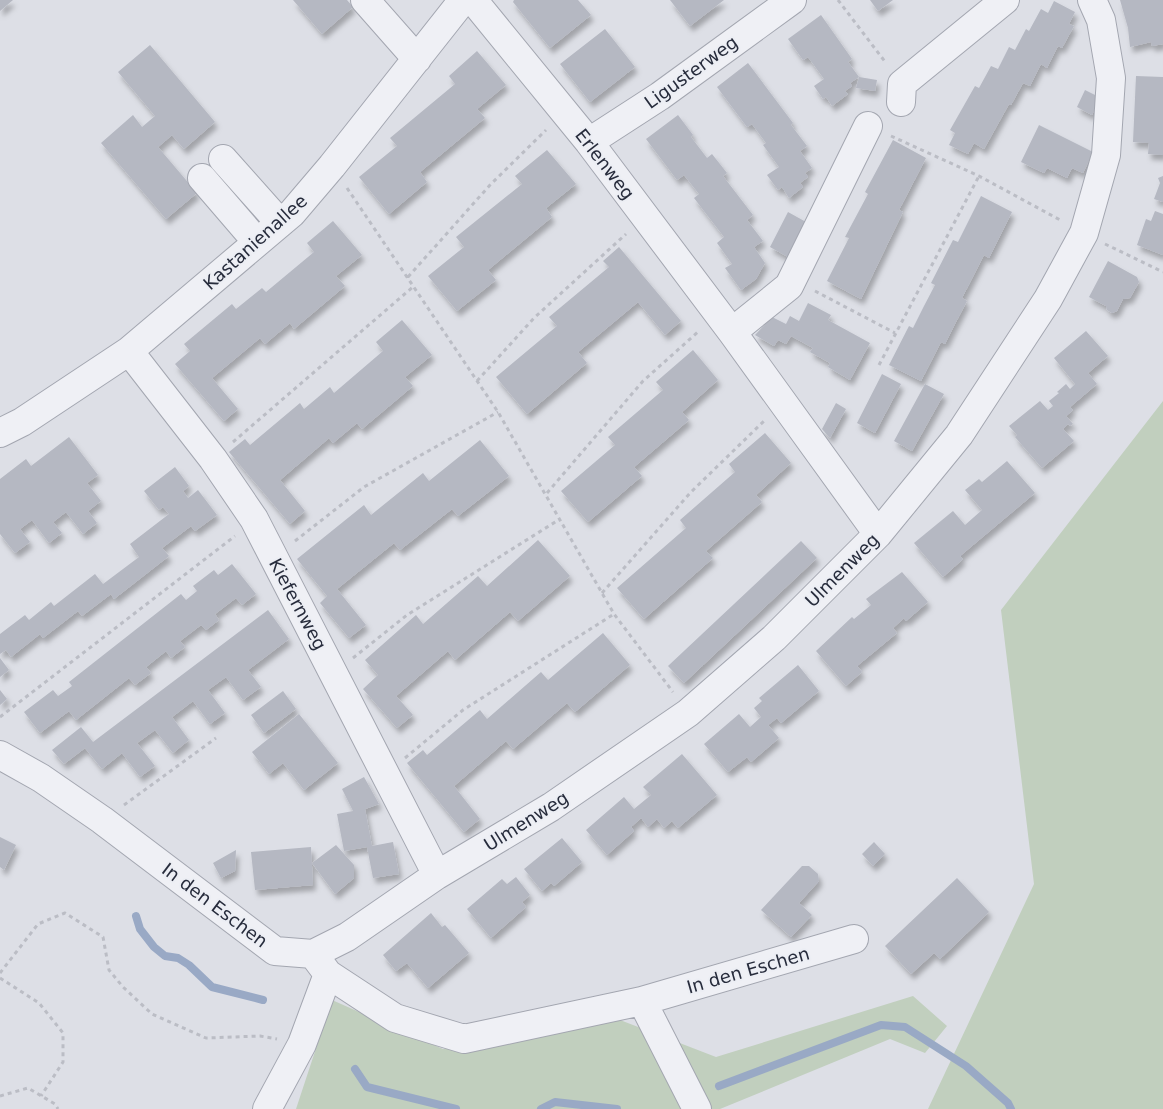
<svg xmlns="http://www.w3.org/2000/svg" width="1163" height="1109" font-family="'DejaVu Sans',sans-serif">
  <defs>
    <filter id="shadow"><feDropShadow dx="3" dy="5.5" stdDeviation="2.5" flood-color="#0004"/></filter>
  </defs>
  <rect width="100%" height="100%" fill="#dddfe6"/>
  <path fill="#c1cfbe" d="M1163,401v708h-235l106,-225 -33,-274z
    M913,996l34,30 -22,27 -35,-14 -170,70h-424l36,-109 111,49 177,-29 96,37z"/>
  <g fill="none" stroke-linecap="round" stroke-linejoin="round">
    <path stroke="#99a9c5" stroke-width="8" d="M136,916l4,13 14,18 11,9 13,2 11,7 23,22 51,13
      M355,1069l12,18 89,22
      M719,1086l162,-61 24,2 61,39 42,37 3,6
      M541,1109l14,-7 62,7"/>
  </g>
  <path fill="#b5b8c2" filter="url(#shadow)" d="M0,0h13l-13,11z
    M293,0h54l6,7 -31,27z
    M514,0h64l13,15 -41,33 -37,-46z
    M670,0h54l-34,26z
    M870,0h23l-15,11z
    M1120,0h43v44l-11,2 -1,-4 -21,5 -2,-19z
    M1054,1l21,11 -6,12 5,2 -12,22 -4,-2 -11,22 -6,-4 -11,22 -7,-3 -12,22 -2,-1 -25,45 -10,-6 -6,11 -19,-9 6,-12 -5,-3 25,-44 4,2 12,-22 7,3 11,-22 6,3 11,-21 3,2 12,-22 7,4z
    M821,15l31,44 -4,3 11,15 -9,6 2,3 -7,5 3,3 -16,12 -6,-9 -3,2 -9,-13 10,-7 -16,-22 -5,3 -15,-21z
    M605,29l30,38 -45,35 -30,-38z
    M150,45l65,77 -31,27 -12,-14 -14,12 39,46 -31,26 -65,-76 32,-28 9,12 13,-11 -37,-44z
    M477,51l29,34 -29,24 8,9 -65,54 7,10 -38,32 -30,-37 38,-31 -7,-8 65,-54 -6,-8z
    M748,63l45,60 -2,2 16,21 -7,5 12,17 -7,5 3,4 -8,6 3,4 -14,11 -7,-11 -4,3 -11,-15 12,-8 -16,-22 3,-2 -14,-19 -5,3 -30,-40z
    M1136,76l27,1v78l-15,-1 1,-11 -16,-1z
    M859,77l18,3 -2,11 -19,-3z
    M1085,90l16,8 -9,17 -15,-8z
    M678,115l15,20 -2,2 16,21 5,-4 15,19 -4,3 30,39 -6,5 16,21 -9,6 11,16 -9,16 -15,11 -16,-22 7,-4 -15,-21 7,-6 -30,-39 5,-4 -15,-19 -7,5 -31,-41z
    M1039,125l54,27 -10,21 -11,-5 -5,10 -20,-10 -3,5 -23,-11z
    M893,140l33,18 -27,52 4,2 -42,87 -34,-18 22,-43 -4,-1 23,-43 -3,-2z
    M547,150l29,34 -30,24 6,9 -64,53 8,10 -39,31 -29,-35 36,-29 -8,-10 66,-53 -7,-8z
    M1163,176v26l-9,-3 6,-16 -2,-5z
    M981,196l31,16 -23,46 -5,-3 -22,43 5,3 -11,21 -11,22 -4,-2 -20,39 -32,-16 20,-39 4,2 11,-22 11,-21 -4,-2 22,-43 5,2z
    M1155,211l8,3v41l-26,-10 9,-26 5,2z
    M788,212l18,10 -18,35 -18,-10z
    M333,221l29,34 -26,21 9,10 -51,43 -4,-6 -25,21 -5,-6 -48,40 26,31 -14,12 -49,-57 15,-13 -6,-7 48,-40 4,5 26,-21 4,4 48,-40 -7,-9z
    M619,247l62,74 -16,14 -27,-33 -60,50 9,11 -60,51 -31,-37 61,-51 -8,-9 60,-50 -6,-6z
    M1108,261l29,16 2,5 -9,16 -7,1 -6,12 -5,2 -5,-3 -1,-4 -17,-9z
    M808,303l23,12 -3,5 42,23 -20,37 -22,-13 2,-4 -20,-11 3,-4 -22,-12 -5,8 -8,-4 -4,6 -19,-11 17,-18 14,7 4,-8 9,5z
    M402,320l30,35 -27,22 8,9 -51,43 -5,-6 -24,20 -4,-5 -49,42 25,31 -15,13 -61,-72 16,-13 5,6 50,-42 4,6 26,-22 4,6 49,-42 -7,-9z
    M1086,331l22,25 -20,17 9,11 -27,23 3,3 -7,6 7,8 -3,2 -2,-2 -5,5 11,12 -32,27 -27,-31 2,-2 -8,-9 31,-25 8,9 5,-4 -4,-5 10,-8 -2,-1 9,-8 4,5 5,-5 -21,-26z
    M693,350l25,30 -36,32 7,8 -55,47 8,9 -54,46 -27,-31 54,-46 -7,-8 55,-47 -7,-8z
    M882,374l19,10 -26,49 -18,-10z
    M925,384l19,10 -32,57 -18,-10z
    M836,403l10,6 -16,29 -8,-9z
    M765,433l26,30 -35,32 6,7 -56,49 7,7 -69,61 -27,-31 69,-60 -6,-8 55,-48 -6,-8z
    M69,437l29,38 -11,8 14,18 -13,10 9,12 -14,11 -17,-22 -13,10 9,11 -13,10 -17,-23 -12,9 10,13 -15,11 -15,-19v-55l26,-20 5,7z
    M480,440l29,36 -51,40 -6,-7 -52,41 -6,-7 -57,46 29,36 -17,13 -29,-35 7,-7 -30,-37 67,-54 7,10 52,-42 6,8z
    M1007,461l28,32 -75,63 3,3 -20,18 -29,-34 39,-32 12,14 17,-15 -17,-20 14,-11 3,3z
    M175,467l14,19 -6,5 5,7 10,-8 19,25 -22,16 -4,-5 -29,22 7,8 -55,43 -3,-5 -29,22 -4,-5 -35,27 -3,-4 -29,23 -5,-7 -6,4v-20l25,-19 4,5 22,-18 3,4 41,-32 8,10 36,-27 -9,-13 39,-30 -6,-7 -4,3 -15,-19z
    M538,540l32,36 -52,45 -8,-9 -55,48 -7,-9 -52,45 17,19 -16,13 -34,-39 15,-14 -13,-15 51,-45 7,9 55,-48 9,10z
    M801,541l16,17 -133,125 -16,-17z
    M232,564l24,30 -14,11 -6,-7 -21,16 4,6 -13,10 -5,-5 -21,16 5,6 -14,11 -5,-7 -20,16 5,6 -16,12 -6,-7 -53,42 -7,-9 -29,22 -16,-21 29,-22 5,6 14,-10 -3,-4 112,-88 5,6 11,-9 -4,-5 21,-16 4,5z
    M902,572l26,30 -22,19 -2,-3 -11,10 4,5 -40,33 5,6 -16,14 -30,-35 36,-34 2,2 17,-14 -5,-6z
    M268,610l21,29 -41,31 13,17 -18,13 -17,-23 -18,13 17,23 -15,11 -17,-23 -21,16 17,23 -16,13 -18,-23 -18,13 18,23 -15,11 -18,-24 -20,16 -17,-21 -21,16 -12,-14 29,-23 12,15z
    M603,633l27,32 -55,47 -8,-9 -54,46 -7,-8 -52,45 26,33 -16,13 -57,-69 16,-13 4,5 53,-45 7,9 54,-47 7,8z
    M0,658l9,12 -9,7z
    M798,665l21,26 -38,32 -4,-5 -9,7 11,13 -28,24 -4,-5 -19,15 -24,-28 35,-30 11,13 11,-10 -7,-9 8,-7 -3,-3z
    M0,690l7,9 -7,6z
    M283,691l13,18 -32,24 -13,-18z
    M299,714l39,49 -34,27 -21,-27 -14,11 -17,-22z
    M682,754l35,41 -39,33 -6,-7 -8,7 -7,-9 -9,8 -7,-9 -10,9 3,4 -27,24 -21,-25 38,-33 10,12 17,-14 -8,-8z
    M364,777l15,27 -14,5 7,37 21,-4 6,32 -26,4 -6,-31 -23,4 -7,-37 16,-3 -11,-22z
    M0,837l16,8 -12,25 -4,-3z
    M562,838l20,24 -28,24 -3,-3 -9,8 -18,-22z
    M874,842l11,12 -12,12 -11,-12z
    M336,845l18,20v13l-19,16 -23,-31z
    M311,847l2,38 -58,5 -4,-38z
    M236,850l-1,21 -14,7 -8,-15z
    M802,866h7l9,8 1,7 -20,22 13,12 -21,22 -30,-27z
    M516,877l14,18 -8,7 4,5 -35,31 -24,-29 35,-30 5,5z
    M957,878l32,34 -49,47 -6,-6 -23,21 -26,-28z
    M431,913l11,14 3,-2 24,28 -41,35 -21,-25 -11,8 -13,-16z"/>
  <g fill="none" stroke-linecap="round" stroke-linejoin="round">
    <g stroke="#a3a6b0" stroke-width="30">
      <path id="minor" d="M365,0l52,59
        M473,0l116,142 143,190 146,202
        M901,102l1,-18 103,-84
        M589,142l71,-46 132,-96
        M223,159l57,64
        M202,178l55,64
        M732,332l57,-46 79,-160
        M129,351l84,108 41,60 183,356
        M0,433l22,-11 107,-71 163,-138 40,-47 131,-166
        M0,755l41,23 61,42 173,131 38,3 15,20 67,44 69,21 178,-38 212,-62
        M313,954l34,-17 90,-62 114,-68 137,-94 86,-75 104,-104 81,-99 89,-136 36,-66 22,-78 5,-77 -10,-58 -9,-20
        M642,1001l55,108
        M267,1109l35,-65 26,-70"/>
    </g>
    <path stroke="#bbbdc5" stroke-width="3" stroke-dasharray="4 4" stroke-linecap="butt" d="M838,0l48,63
      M891,136l88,40 83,45
      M347,188l151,224 116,202 59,78
      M1105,244l58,28
      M408,277l82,-92 56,-55
      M815,291l80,42
      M879,365l100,-189
      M477,381l57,-63 92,-84
      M233,442l181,-156
      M547,493l96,-112 56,-50
      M295,541l69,-54 134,-75
      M602,593l88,-100 74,-72
      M353,658l54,-43 153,-96
      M0,717l235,-181
      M405,758l58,-48 151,-96
      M124,805l92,-67
      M0,973l38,-49 27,-11 38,24 6,33 14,17 29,27 54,24 54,-2 17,3
      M0,978l39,25 24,30v29l-22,34
      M0,1096l28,-8 27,16 3,5"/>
    <use href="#minor" stroke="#eff0f5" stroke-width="28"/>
  </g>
  <g text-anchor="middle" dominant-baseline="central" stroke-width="4" stroke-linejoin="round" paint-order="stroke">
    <g font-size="18" fill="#272c3c" stroke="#eceef4">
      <text transform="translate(691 72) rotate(-36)">Ligusterweg</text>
      <text transform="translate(605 164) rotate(52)">Erlenweg</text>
      <text transform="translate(255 242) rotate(-42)">Kastanienallee</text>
      <text transform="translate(842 570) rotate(-45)">Ulmenweg</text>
      <text transform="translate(298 604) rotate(62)">Kiefernweg</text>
      <text transform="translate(526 821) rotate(-32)">Ulmenweg</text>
      <text transform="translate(215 905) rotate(37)">In den Eschen</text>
      <text transform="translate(748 970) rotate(-16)">In den Eschen</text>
    </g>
  </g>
</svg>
